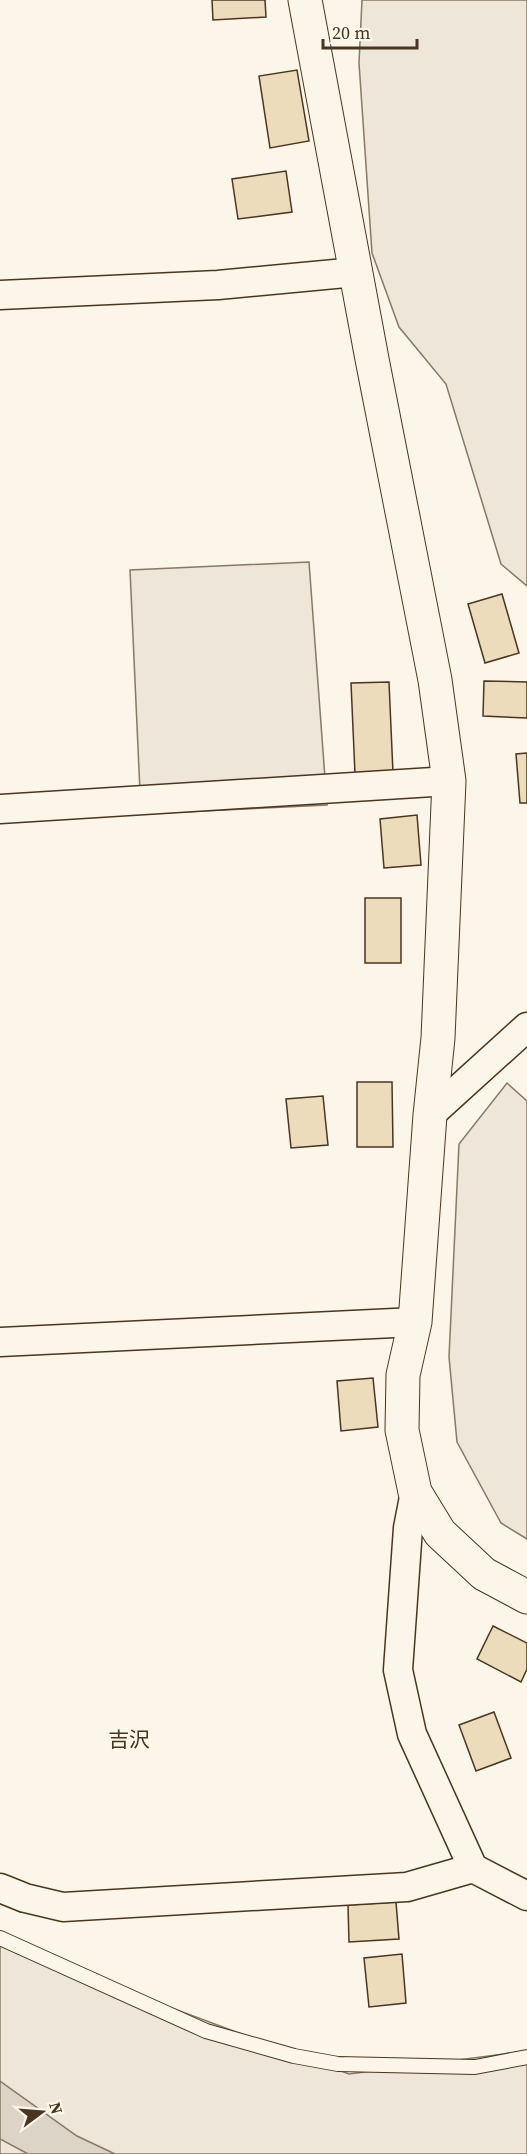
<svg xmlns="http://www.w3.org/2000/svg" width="527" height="2154" font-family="'Source Serif 4','Noto Sans JP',serif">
  <rect width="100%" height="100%" fill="#fbf6e9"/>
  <path fill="#ede6d9" stroke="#887966" stroke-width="1.5" d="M362,0h165v586l-26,-22 -55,-180 -47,-57 -27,-74 -13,-190z
    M309,562l18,243 -186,9 -11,-244z
    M507,1083l20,18v438l-26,-16 -44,-81 -8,-85 10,-213z
    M0,1944l349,130 178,-23v103h-527z"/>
  <path fill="#dcd4c6" stroke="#887966" stroke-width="1.5" d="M0,2081l77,55 38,18h-87l-28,-15z"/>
  <path fill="#ecdcbc" stroke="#4a3520" stroke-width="1.5" d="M212,0h53l1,17 -53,3z
    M297,70l12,71 -39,7 -11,-72z
    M286,171l6,41 -54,7 -6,-40z
    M502,594l17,59 -34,10 -17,-59z
    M484,681l43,1v36l-44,-2z
    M389,682l4,91 -38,1 -4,-91z
    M527,753v50h-7l-4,-49z
    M417,815l4,50 -37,3 -4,-49z
    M365,898h36v65h-36z
    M357,1082h35l1,65h-36z
    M323,1096l5,49 -37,3 -5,-49z
    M373,1378l5,49 -37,4 -4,-50z
    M493,1626l34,17v26l-6,13 -44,-23z
    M494,1712l17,46 -35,13 -17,-46z
    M396,1902l3,37 -50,3 -1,-37z
    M402,1954l4,49 -37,4 -5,-49z"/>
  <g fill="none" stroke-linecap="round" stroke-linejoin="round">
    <g stroke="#4a3520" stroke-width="16">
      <path id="service" d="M0,1938l206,93 88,25 44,8 137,3 52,-10"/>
    </g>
    <g stroke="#4a3520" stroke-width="31">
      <path id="minor" d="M0,295l218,-10 138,-13
        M0,809l449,-28
        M430,1115l97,-88
        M0,1342l415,-20
        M415,1492l-7,36 -10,142 14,64 61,134 54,28
        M0,1888l25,10 38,9 344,-20 66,-19"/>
    </g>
    <g stroke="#4a3520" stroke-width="35">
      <path id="tertiary" d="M305,0l67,359 63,321 14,101 -11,257 -8,77 -15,207 -12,53 -1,55 13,62 25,41 44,41 43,23"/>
    </g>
    <use href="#service" stroke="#fbf6e9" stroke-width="14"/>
    <use href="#minor" stroke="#fbf6e9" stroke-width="28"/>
    <use href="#tertiary" stroke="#fbf6e9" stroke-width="33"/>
  </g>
  <g text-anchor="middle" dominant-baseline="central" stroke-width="4.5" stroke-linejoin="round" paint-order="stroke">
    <g font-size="21" fill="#4a3520" stroke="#fbf6e9">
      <text x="129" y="1739">吉沢</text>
    </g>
  </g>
  <g transform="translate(42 2112) rotate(74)" stroke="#fbf6e9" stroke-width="4.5" paint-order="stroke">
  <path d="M0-4.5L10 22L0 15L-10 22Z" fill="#4a3520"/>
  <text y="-9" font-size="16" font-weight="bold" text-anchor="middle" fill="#4a3520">N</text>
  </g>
  <path d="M323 39v9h94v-9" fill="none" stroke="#4a3520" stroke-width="3"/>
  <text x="332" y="39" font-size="18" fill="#4a3520" stroke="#fbf6e9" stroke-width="4.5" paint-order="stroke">20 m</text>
</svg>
